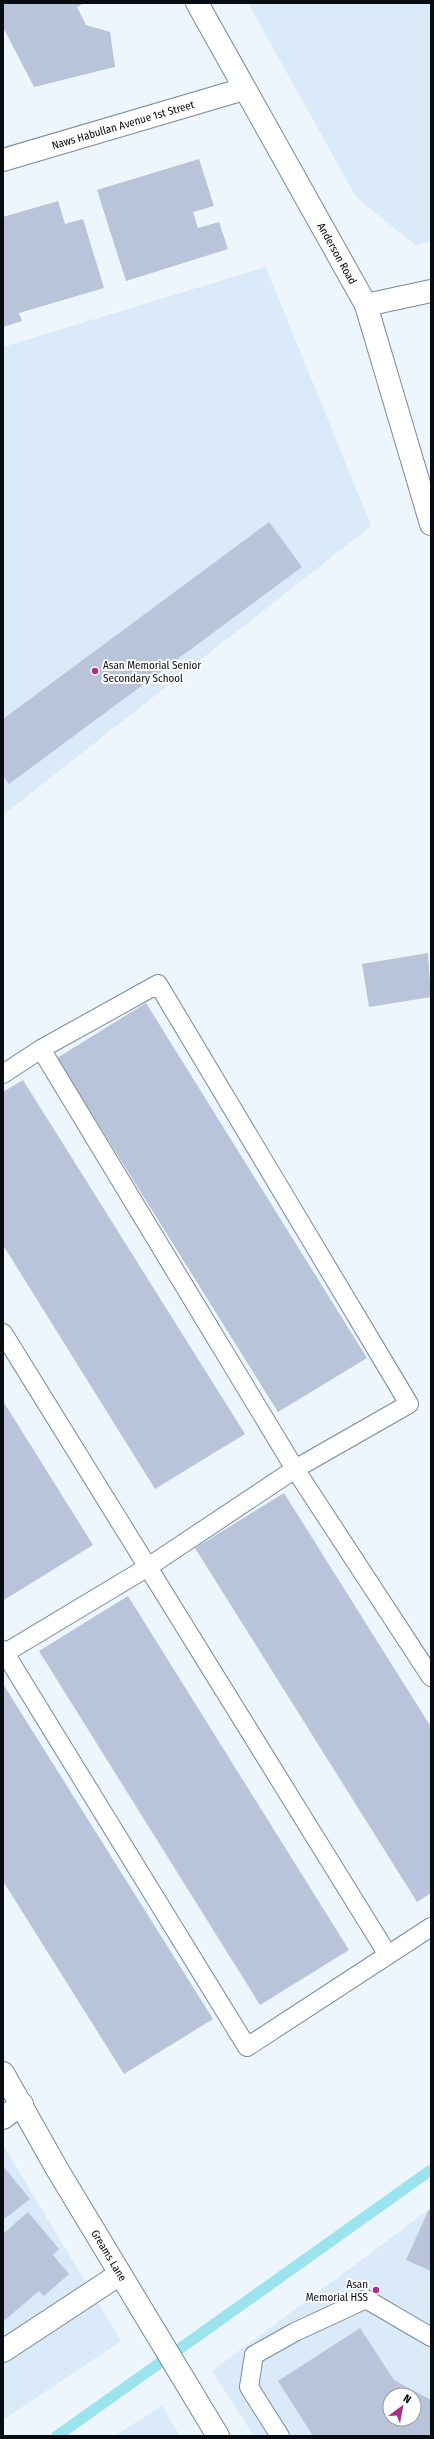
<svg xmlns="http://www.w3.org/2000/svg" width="434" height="2439" font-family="'Fira Sans Condensed',sans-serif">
  <rect width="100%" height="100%" fill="#edf5fd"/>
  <path fill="#dbeaf8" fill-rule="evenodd" d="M248,3h183v238l-16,4 -59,-48z
    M266,267l105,259 -368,289v-468z
    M3,2145l118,196 -118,79z
    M431,2208v228h-177l-42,-65zM390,2395h24v24h-24z
    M162,2406l18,30h-66z"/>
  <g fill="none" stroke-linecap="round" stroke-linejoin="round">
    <path stroke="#9be3ed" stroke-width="11" d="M57,2436l374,-266"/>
  </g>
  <path fill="#b9c4da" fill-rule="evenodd" d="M3,3h82l-8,4 9,18 24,7 5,35 -81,20 -31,-60z
    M199,159l15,47 -21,6 5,16 21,-6 9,27 -102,32 -29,-91z
    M58,201l7,23 18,-5 21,69 -85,25 3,8 -19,6v-110z
    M269,522l33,45 -293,217 -6,-8v-57z
    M428,953l3,44 -62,10 -7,-43z
    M146,1003l221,355 -89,54 -221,-354z
    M23,1080l222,354 -90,55 -152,-244v-153z
    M3,1401l90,144 -89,55 -1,-2z
    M284,1493l147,234v166l-14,9 -222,-354z
    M128,1596l221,354 -89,55 -221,-354z
    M3,1684l210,335 -89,55 -121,-193z
    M3,2166l27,33 -27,21z
    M429,2209l2,1v61l-25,-11z
    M28,2212l31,37 -6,6 16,19 -25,22 -5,-5 -34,29 -2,-2v-84z
    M360,2328l34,52 37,20v36h-118l-35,-55zM390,2395h24v24h-24z"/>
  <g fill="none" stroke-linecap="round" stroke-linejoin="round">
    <g stroke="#788a9b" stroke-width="20">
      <path id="service" d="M41,1049l254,420 136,208
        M3,1074l38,-25 117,-65 251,420 -114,65 -147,98 -143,86
        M3,1333l385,622
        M3,1650l244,397 184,-120
        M280,2436l-31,-49 5,-32 41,-23 71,-33 65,38"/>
    </g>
    <g stroke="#788a9b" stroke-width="24">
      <g id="minor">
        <path id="s1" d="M197,3l169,302 65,219"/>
        <path id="s2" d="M3,160l241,-71"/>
        <path d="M366,305l65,-14"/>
        <path id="s3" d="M3,2073l54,96 161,267"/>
        <path d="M3,2118l19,-14"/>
        <path d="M3,2351l117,-77"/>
      </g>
    </g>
    <use href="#service" stroke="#fff" stroke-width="18"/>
    <use href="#minor" stroke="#fff" stroke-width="22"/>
  </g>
  <g fill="#a83086" stroke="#fff" stroke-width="1.5">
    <circle cx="95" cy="671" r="4"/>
    <circle cx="376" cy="2290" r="4"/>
  </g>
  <g text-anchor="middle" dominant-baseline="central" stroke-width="4" stroke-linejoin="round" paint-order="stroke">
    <g font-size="11" fill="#060c12" stroke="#fff">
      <text stroke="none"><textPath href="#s2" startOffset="125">Naws Habullan Avenue 1st Street</textPath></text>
      <text stroke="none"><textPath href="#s1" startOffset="287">Anderson Road</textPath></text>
      <text stroke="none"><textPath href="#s3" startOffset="211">Greams Lane</textPath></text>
    </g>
    <g font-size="11" fill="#060c12" stroke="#fff" text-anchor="start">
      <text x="103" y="665">Asan Memorial Senior<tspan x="103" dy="13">Secondary School</tspan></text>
      <text x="368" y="2284" text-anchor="end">Asan<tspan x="368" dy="13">Memorial HSS</tspan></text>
    </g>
  </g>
  <rect width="434" height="2439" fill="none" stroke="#060c12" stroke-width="8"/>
  <g transform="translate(402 2407) rotate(32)"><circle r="19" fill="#ffffff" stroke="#9b9ea0"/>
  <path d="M0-3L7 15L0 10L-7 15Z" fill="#a83086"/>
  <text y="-6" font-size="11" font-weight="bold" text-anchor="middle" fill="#060c12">N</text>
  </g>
</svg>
